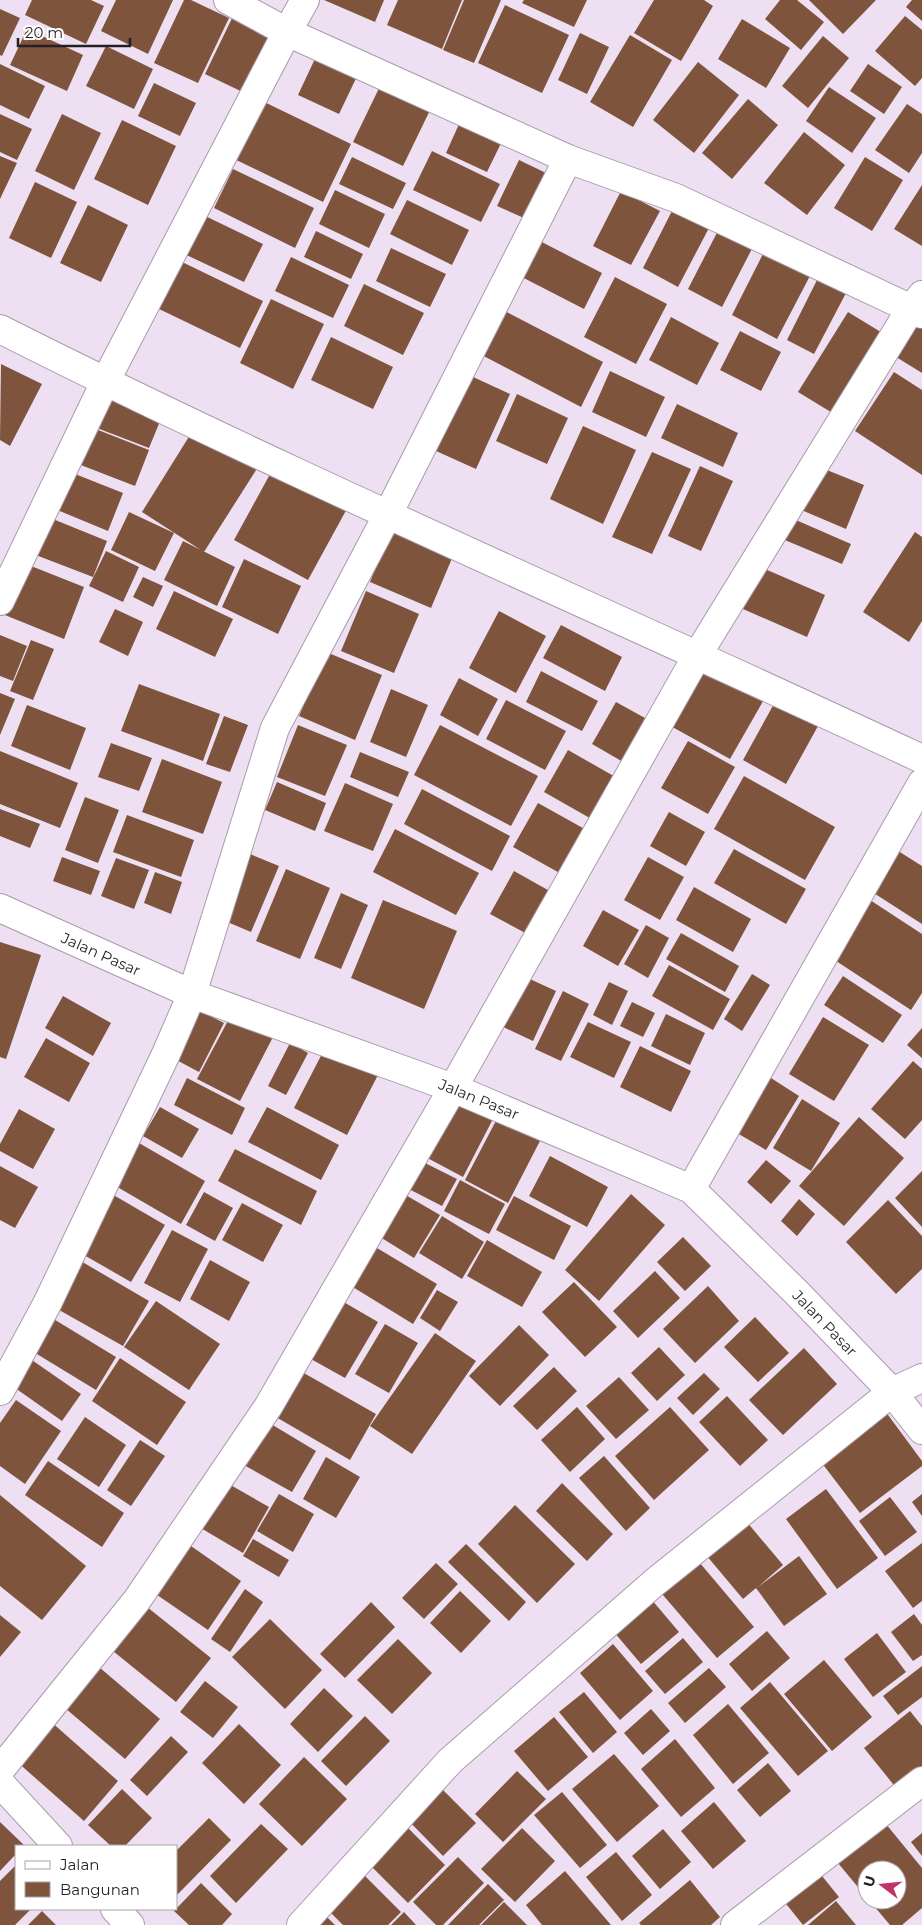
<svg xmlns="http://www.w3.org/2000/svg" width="922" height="1925" font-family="Montserrat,sans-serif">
  <rect width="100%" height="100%" fill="#eee0f2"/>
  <path fill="#7e543d" d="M32,0h59l13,6 -18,38 -61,-29z
    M116,0h57l-25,54 -47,-23z
    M184,0h7l38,18 -31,65 -44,-20z
    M324,0h60l-9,22z
    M398,0h64l-20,49 -55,-24z
    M464,0h37l-27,63 -31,-13z
    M524,0h63l-13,27 -52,-24z
    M654,0h50l9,6 -32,55 -47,-28z
    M780,0h17l27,22 -23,28 -36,-31z
    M809,0h67l-33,34z
    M912,0h10v21l-16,-14z
    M505,5l64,30 -27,58 -64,-30z
    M0,9l20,9 -18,38 -2,-1z
    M236,10l46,22 -31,64 -46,-22z
    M905,16l17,14v48l-7,8 -40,-35z
    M742,19l48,29 -24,40 -48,-29z
    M27,29l56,26 -16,36 -57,-26z
    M580,33l29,14 -22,47 -29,-14z
    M630,35l42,25 -39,67 -43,-25z
    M823,36l26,22 -41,50 -26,-22z
    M106,46l47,23 -19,40 -48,-23z
    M320,48l41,20 -22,46 -41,-19z
    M698,62l41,33 -45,58 -41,-33z
    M0,64l45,22 -16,33 -29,-14z
    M868,64l34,23 -18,27 -34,-23z
    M383,80l50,24 -30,62 -50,-24z
    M154,83l42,20 -16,33 -42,-20z
    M829,87l47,31 -24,35 -46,-32z
    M256,98l95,46 -28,58 -95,-46z
    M748,99l30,26 -46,54 -30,-26z
    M907,104l15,10v39l-13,20 -34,-23z
    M464,113l42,20 -19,39 -41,-19z
    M0,114l32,15 -15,31 -17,-8z
    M62,114l39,19 -27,57 -39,-19z
    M122,120l54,26 -28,59 -54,-26z
    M804,132l41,33 -38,50 -43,-32z
    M432,151l68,33 -19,38 -68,-32z
    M0,156l17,7 -17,36z
    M352,157l54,26 -13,26 -54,-25z
    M865,157l38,23 -31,51 -38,-23z
    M519,160l27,13 -22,45 -27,-12z
    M233,169l81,39 -19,40 -81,-40z
    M35,182l42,20 -26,56 -42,-20z
    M922,185v61l-28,-17z
    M335,190l50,24 -16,34 -50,-24z
    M621,191l39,20 -29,54 -38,-19z
    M407,200l62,30 -17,35 -62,-31z
    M88,205l40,20 -27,57 -41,-19z
    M674,207l36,19 -32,61 -35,-19z
    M199,213l64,31 -19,38 -64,-30z
    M723,221l34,18 -35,68 -34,-18z
    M316,231l47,23 -12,25 -47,-22z
    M534,238l68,35 -18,36 -68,-35z
    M391,248l55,26 -16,33 -54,-26z
    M766,248l46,24 -35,67 -45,-24z
    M291,257l58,28 -16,33 -58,-27z
    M180,261l83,40 -23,47 -83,-40z
    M615,277l52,27 -31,60 -52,-27z
    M818,278l28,15 -32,61 -27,-14z
    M364,284l60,29 -21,42 -59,-29z
    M271,299l53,25 -31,65 -53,-26z
    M497,307l106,55 -22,45 -107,-56z
    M848,312l41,25 -50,80 -41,-25z
    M671,317l48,26 -22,42 -48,-25z
    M922,320v53l-34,-21z
    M740,331l41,21 -20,39 -41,-21z
    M331,337l62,30 -20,42 -62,-29z
    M1,364l41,20 -32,62 -10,-6z
    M610,371l55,26 -19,40 -54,-25z
    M894,372l28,18v85l-67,-44z
    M471,376l39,18 -34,75 -40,-18z
    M111,393l52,21 -14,34 -52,-20z
    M517,394l51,24 -21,46 -51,-23z
    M677,404l61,29 -15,34 -62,-29z
    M88,426l61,24 -14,36 -62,-24z
    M583,426l53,24 -33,74 -53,-25z
    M195,427l63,40 -54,85 -62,-40z
    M652,452l39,17 -39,85 -40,-17z
    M275,465l74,40 -41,75 -74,-40z
    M700,466l33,15 -32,70 -33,-15z
    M817,466l47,19 -18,44 -47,-20z
    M65,470l58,23 -15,38 -58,-24z
    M129,512l45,21 -19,38 -44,-21z
    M43,515l64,26 -14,36 -65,-25z
    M789,517l62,27 -9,20 -62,-26z
    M391,530l62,26 -22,52 -61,-26z
    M915,532l7,5v84l-13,21 -46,-30z
    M183,541l52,26 -18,39 -53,-26z
    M106,551l33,16 -16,35 -34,-16z
    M244,559l57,27 -23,48 -56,-27z
    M21,562l63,25 -20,52 -64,-26z
    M760,567l65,28 -18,42 -64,-28z
    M143,577l20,9 -10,21 -20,-10z
    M174,591l59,28 -18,38 -59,-28z
    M366,591l53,23 -25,59 -53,-22z
    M115,609l28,13 -15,34 -29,-14z
    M499,611l47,25 -30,57 -47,-25z
    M561,625l61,32 -17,34 -62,-33z
    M0,635l27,11 -14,35 -13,-5z
    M31,640l23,9 -21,51 -23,-9z
    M326,652l56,23 -27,65 -56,-24z
    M702,660l64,36 -36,63 -63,-35z
    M541,671l57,30 -16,30 -56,-29z
    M459,678l39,21 -20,37 -38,-21z
    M139,684l81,30 -17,47 -82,-30z
    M391,689l37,16 -22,52 -36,-15z
    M0,693l15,6 -15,36z
    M506,700l60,31 -21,39 -59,-31z
    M616,702l38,21 -24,43 -38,-22z
    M775,702l43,24 -32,58 -43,-24z
    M27,705l59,23 -16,42 -59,-24z
    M224,716l24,9 -18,47 -24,-8z
    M298,725l49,20 -22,51 -48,-19z
    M440,725l98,51 -27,50 -97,-51z
    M688,741l47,26 -27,47 -47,-26z
    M111,743l41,15 -13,33 -41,-14z
    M568,750l51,29 -24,42 -51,-29z
    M0,751l78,32 -18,45 -60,-24z
    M360,752l49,20 -11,25 -48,-20z
    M162,759l60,23 -19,52 -61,-22z
    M744,776l91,51 -30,53 -91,-51z
    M277,782l49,21 -11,28 -50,-21z
    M345,783l48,21 -20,47 -49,-20z
    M422,789l88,47 -18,35 -88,-47z
    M85,797l34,13 -21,53 -33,-13z
    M538,803l52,29 -25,44 -52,-29z
    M0,809l40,15 -10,24 -30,-12z
    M669,812l36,20 -19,34 -36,-20z
    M127,815l67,25 -13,37 -68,-25z
    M395,829l84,44 -23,42 -83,-43z
    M734,849l72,40 -20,35 -72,-41z
    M895,849l27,17v58l-53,-34z
    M245,852l34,14 -28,66 -33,-14z
    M62,857l38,14 -9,24 -38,-14z
    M648,857l36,20 -24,43 -36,-20z
    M116,858l33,12 -15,39 -33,-13z
    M286,869l44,19 -30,71 -44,-18z
    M514,871l41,23 -24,42 -41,-22z
    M155,872l27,10 -11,32 -27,-11z
    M694,887l57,32 -18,33 -57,-32z
    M341,893l27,12 -27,64 -27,-11z
    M383,900l74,31 -33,78 -73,-31z
    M870,900l52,34v59l-11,17 -78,-51z
    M603,910l36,20 -21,36 -35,-20z
    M646,925l23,13 -21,40 -24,-14z
    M681,933l58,33 -14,26 -59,-33z
    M0,942l41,13 -35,104 -6,-2z
    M669,965l61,34 -17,31 -61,-34z
    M752,974l18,11 -28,46 -18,-12z
    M521,975l35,16 -23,50 -36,-17z
    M843,976l59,39 -19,28 -59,-38z
    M609,982l19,9 -16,34 -19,-10z
    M563,991l26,13 -28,57 -26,-12z
    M63,996l48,27 -18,33 -48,-28z
    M632,1002l23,11 -12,24 -23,-11z
    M194,1008l30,15 -25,49 -30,-16z
    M666,1014l39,19 -15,32 -39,-19z
    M231,1015l42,22 -33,64 -43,-22z
    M823,1017l46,28 -35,56 -45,-27z
    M588,1022l43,20 -17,36 -44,-21z
    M922,1028v30l-15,-13z
    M46,1038l44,25 -21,39 -45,-25z
    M290,1043l18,10 -22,42 -18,-9z
    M326,1046l53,27 -32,62 -53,-27z
    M640,1046l51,25 -20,41 -51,-25z
    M913,1061l9,8v51l-17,19 -34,-30z
    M187,1078l58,30 -13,27 -58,-30z
    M771,1078l28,18 -33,54 -29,-17z
    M452,1093l43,22 -32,62 -43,-23z
    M802,1099l38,24 -29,48 -38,-23z
    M160,1107l39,22 -17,29 -39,-22z
    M267,1107l72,38 -18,35 -73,-38z
    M19,1109l36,20 -22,40 -33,-18v-7z
    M499,1115l43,22 -34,66 -43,-23z
    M859,1117l45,41 -60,68 -45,-40z
    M132,1139l73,42 -24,43 -74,-43z
    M235,1149l82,42 -16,34 -83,-44z
    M550,1156l58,31 -21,40 -58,-31z
    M415,1158l42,21 -15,27 -41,-21z
    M766,1160l25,21 -20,23 -24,-22z
    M0,1166l38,21 -23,41 -15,-8z
    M922,1171v56l-27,-29z
    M460,1180l45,24 -16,30 -45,-23z
    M397,1190l43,25 -26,43 -42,-26z
    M204,1192l29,16 -18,33 -29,-16z
    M110,1193l55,32 -34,57 -54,-31z
    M631,1194l34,31 -66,76 -34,-31z
    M514,1196l57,30 -17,34 -58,-30z
    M799,1199l16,15 -18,22 -16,-15z
    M888,1200l34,36v33l-26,25 -50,-52z
    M242,1203l41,22 -20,37 -41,-22z
    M442,1216l42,26 -22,37 -43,-26z
    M172,1230l36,19 -28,53 -36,-19z
    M683,1237l28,29 -26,25 -28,-29z
    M487,1240l55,32 -20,35 -55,-31z
    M367,1242l70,42 -24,40 -70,-43z
    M79,1260l70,41 -26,45 -71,-40z
    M210,1260l40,22 -21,39 -39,-22z
    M655,1271l25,27 -42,40 -25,-27z
    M574,1282l43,45 -32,30 -43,-45z
    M708,1286l31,35 -44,42 -32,-34z
    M437,1290l21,12 -18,29 -20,-13z
    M335,1297l43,25 -33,56 -43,-24z
    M156,1301l64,43 -31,46 -65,-43z
    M47,1315l69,42 -20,33 -69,-42z
    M755,1317l34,36 -31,29 -34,-35z
    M385,1324l33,19 -29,50 -34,-19z
    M519,1325l30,30 -49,51 -31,-30z
    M435,1333l41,28 -64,93 -42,-28z
    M659,1347l26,28 -28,26 -26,-28z
    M804,1348l33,36 -54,51 -34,-35z
    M26,1356l55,38 -19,27 -54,-38z
    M120,1358l66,44 -29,43 -65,-44z
    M554,1367l23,24 -40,39 -24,-24z
    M295,1368l81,46 -26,46 -81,-47z
    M704,1373l16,16 -27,26 -16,-17z
    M619,1377l30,33 -33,29 -30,-33z
    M727,1396l41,44 -28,26 -41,-44z
    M16,1400l45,31 -36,53 -25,-18v-43z
    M880,1404l42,57v5l-62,47 -45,-59z
    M577,1407l28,32 -35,33 -29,-32z
    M670,1407l39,43 -55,50 -39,-44z
    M85,1417l41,28 -27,42 -42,-28z
    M266,1421l50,30 -24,41 -50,-28z
    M140,1440l25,16 -34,50 -24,-16z
    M604,1456l46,52 -24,23 -47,-53z
    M326,1457l34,20 -24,41 -33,-19z
    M48,1461l76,52 -22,34 -77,-52z
    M220,1479l49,28 -26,46 -49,-29z
    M562,1483l51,51 -26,27 -51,-50z
    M826,1489l52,69 -41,31 -51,-70z
    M279,1494l35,20 -21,38 -36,-21z
    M922,1494v22l-10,-14z
    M0,1495l86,71 -44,54 -42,-34z
    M890,1497l27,35 -32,24 -26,-35z
    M515,1505l60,59 -38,39 -59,-59z
    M741,1515l42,50 -25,22 41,-31 28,38 -43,32 -28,-38 -13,11 -42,-50z
    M181,1539l60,42 -33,49 -61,-42z
    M253,1539l36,21 -10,17 -36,-21z
    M922,1543v58l-9,7 -28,-37z
    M466,1544l60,58 -17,19 -61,-59z
    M694,1556l60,71 -37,31 -60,-70z
    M436,1563l22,21 -34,35 -22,-21z
    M245,1589l18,13 -33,50 -19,-13z
    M460,1591l31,30 -30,32 -31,-30z
    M646,1593l33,39 -38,32 -33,-39z
    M371,1602l24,25 -50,51 -25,-24z
    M142,1603l69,55 -35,44 -68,-55z
    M914,1614l8,11v30l-9,6 -22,-29z
    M0,1615l21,17 -21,25z
    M270,1619l52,51 -37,39 -53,-52z
    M767,1631l23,27 -38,33 -23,-27z
    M877,1633l29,39 -33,25 -29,-38z
    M683,1638l20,24 -38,32 -20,-23z
    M398,1639l34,34 -40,41 -35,-34z
    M613,1644l40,47 -33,29 -40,-47z
    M824,1660l48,57 -40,34 -48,-57z
    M922,1666v31l-24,18 -15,-19z
    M99,1667l61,52 -35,40 -60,-51z
    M709,1668l17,19 -41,36 -17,-20z
    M205,1681l33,26 -25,31 -33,-26z
    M770,1682l58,69 -30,25 -58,-68z
    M324,1688l29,28 -35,36 -28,-28z
    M584,1692l33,40 -24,21 -34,-41z
    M728,1704l41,49 -36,31 -40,-49z
    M651,1709l19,22 -27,24 -19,-22z
    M910,1711l12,15v42l-25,21 -33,-41z
    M365,1716l25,25 -44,45 -25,-25z
    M554,1717l34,40 -40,34 -34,-40z
    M49,1720l69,61 -34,40 -69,-61z
    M239,1724l42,41 -37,39 -42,-41z
    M171,1736l17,16 -41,44 -17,-16z
    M675,1739l40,49 -34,29 -40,-48z
    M614,1754l45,52 -42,36 -45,-53z
    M304,1757l43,42 -45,47 -43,-42z
    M768,1763l23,28 -31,26 -23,-27z
    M517,1771l29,28 -43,43 -28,-28z
    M436,1783l40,40 -33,33 -39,-40z
    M122,1789l30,29 -27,28h-14l-23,-21z
    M562,1792l45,53 -27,23 -46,-53z
    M714,1802l32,39 -33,28 -32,-38z
    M209,1818l22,22 -55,56v-45z
    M881,1818l41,50v40l-20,17h-12l-21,-25h28v-30h-30v28l-34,-41z
    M400,1820l45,45 -37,38 -45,-45z
    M0,1822l25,24h-9v8l-16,17z
    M261,1824l27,25 -52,54 -26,-27z
    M522,1828l33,33 -40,41 -34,-33z
    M663,1829l28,33 -31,27 -28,-33z
    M922,1833v23l-11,-14z
    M616,1852l36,43 -30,26 -36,-44z
    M458,1857l26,26 -41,42h-7l-23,-23z
    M16,1865v44h15l-16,16h-15v-44z
    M814,1866l25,31 -36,28 -24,-30z
    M357,1868l44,44 -13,13h-45l-21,-21z
    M565,1871l46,54h-69l-16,-20z
    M690,1880l30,37 -9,8h-70l-2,-2z
    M201,1883l31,31 -10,11h-33l-15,-14z
    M488,1884l16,16 -25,25h-31z
    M836,1901l20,24h-48z
    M504,1902l23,23h-46z
    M320,1910l15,15h-30z
    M42,1911l14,14h-28z
    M404,1912l12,13h-25z"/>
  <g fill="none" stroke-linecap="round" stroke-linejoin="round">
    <g stroke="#a89bac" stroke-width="30">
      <path id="minor" d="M305,0l-18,32 281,127 108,39 246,116
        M0,329c303,153 615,286 922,430
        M0,601l105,-219 182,-350 -59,-32
        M0,908l192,86 261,94 238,101 105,103 96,100 30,38
        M691,1189l231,-406
        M0,1391l47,-87 119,-250 26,-60 83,-266 112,-212 181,-357
        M0,1770l137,-170 131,-193 185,-319 245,-434 212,-344 12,-15
        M0,1783l58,63
        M115,1909l15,16
        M301,1925l149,-164 205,-179 237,-190 30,-14
        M735,1925l187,-144"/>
    </g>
    <use href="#minor" stroke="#fff" stroke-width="28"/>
  </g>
  <g text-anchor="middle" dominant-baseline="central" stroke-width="5" stroke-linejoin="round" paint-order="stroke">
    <g font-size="15" fill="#241f26" stroke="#fff">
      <text transform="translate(101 954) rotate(24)">Jalan Pasar</text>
      <text transform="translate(479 1099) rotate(22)">Jalan Pasar</text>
      <text transform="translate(825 1323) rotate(46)">Jalan Pasar</text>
    </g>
  </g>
  <rect x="15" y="1845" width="162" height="65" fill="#ffffff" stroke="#a7a5a8"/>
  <rect x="25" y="1861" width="25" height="8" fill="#ffffff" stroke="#a7a5a8"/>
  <text x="60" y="1870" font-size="15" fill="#241f26">Jalan</text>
  <rect x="25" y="1882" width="25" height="15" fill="#7e543d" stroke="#a7a5a8"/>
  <text x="60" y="1895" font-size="15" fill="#241f26">Bangunan</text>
  <g transform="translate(882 1885) rotate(286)"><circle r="24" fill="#ffffff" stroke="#a7a5a8"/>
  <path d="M0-4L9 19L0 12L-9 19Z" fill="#c03469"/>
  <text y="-8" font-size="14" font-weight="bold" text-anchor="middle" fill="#241f26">U</text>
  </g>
  <path d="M18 38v8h112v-8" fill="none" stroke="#241f26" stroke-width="2.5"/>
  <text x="25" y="38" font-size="15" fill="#241f26" stroke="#ffffff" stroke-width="4" paint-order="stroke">20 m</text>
</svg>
